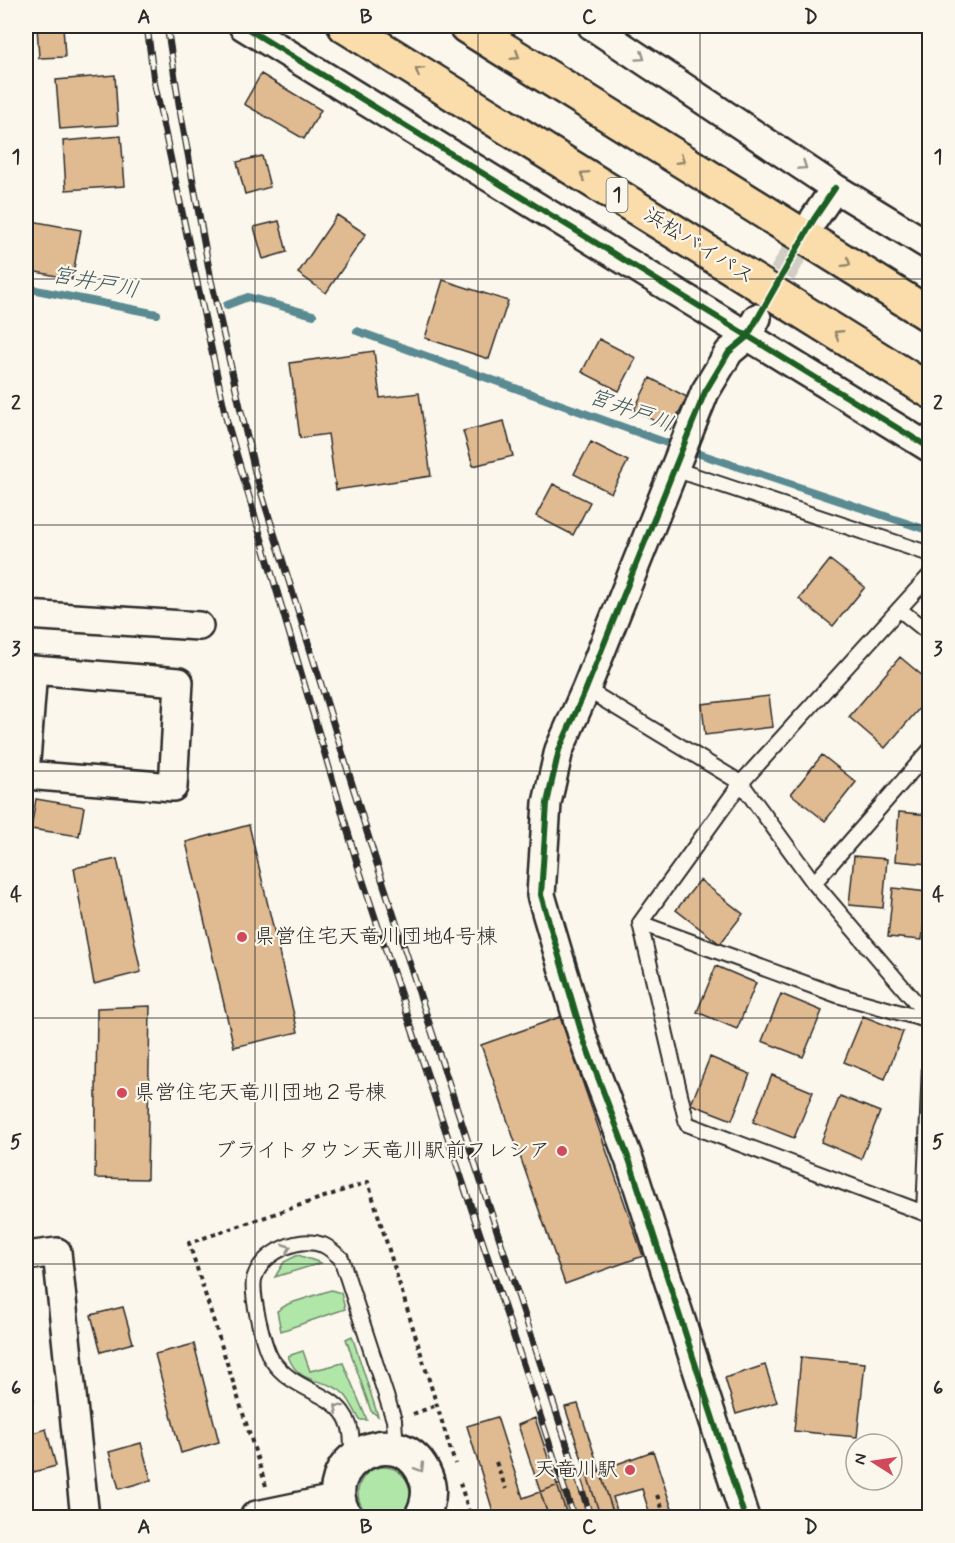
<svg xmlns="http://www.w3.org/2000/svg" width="955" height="1543" font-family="Mynerve,'Klee One',sans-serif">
  <rect width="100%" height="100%" fill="#fbf7ec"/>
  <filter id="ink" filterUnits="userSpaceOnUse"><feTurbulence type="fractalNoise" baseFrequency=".0167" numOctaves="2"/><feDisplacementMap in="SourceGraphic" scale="12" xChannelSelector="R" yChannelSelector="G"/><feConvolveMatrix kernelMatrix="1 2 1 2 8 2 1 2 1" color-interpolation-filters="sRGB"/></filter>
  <g filter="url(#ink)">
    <path fill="#b1e6a9" stroke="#6e886a" stroke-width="1.5" d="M298,1255l23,8 -46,14 9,-15z
      M331,1290l10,3 4,16 -64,22 -4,-20 11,-7z
      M352,1336l26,80 -7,-5 -25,-72z
      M303,1351l7,20 33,-8 24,57h-7c-5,-8 -9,-18 -15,-25 -18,-20 -45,-6 -57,-39z
      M358 1493a26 26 0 1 1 52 0a26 26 0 1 1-52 0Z"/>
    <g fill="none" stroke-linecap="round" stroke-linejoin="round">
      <path stroke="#5a8a92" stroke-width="8" d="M26,288l131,26
        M227,305l21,-8 65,18
        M357,331l310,112 263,88"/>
    </g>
    <path fill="#e0ba91" stroke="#2b2b2b" stroke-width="1.5" d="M37,26h26l2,31 -26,1z
      M261,74l60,36 -17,29 -60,-35z
      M115,75l3,50 -58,4 -4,-49z
      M121,136l4,50 -59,4 -3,-49z
      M262,156l8,31 -25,7 -8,-32z
      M337,215l29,19 -40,59 -28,-20z
      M26,220l55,10 -9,49 -46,-9z
      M279,221l8,31 -24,7 -9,-32z
      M443,280l65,21 -19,58 -64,-21z
      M599,339l37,19 -17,33 -37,-19z
      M374,351l6,47 39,-5 12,83 -95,14 -8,-56 -28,4 -10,-75z
      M650,378l37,19 -17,32 -36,-19z
      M504,421l9,35 -40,10 -10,-35z
      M591,442l37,19 -17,32 -37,-19z
      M553,484l37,18 -17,33 -37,-19z
      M830,560l35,27 -32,39 -34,-27z
      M900,657l30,25v14l-45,52 -36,-31z
      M769,696l4,31 -68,8 -3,-31z
      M822,755l34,27 -31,39 -34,-27z
      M36,799l48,8 -5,29 -48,-7z
      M899,812l31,3 -2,49 -33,-3z
      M249,825l49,207 -64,15 -48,-205z
      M854,856l33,3 -4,49 -34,-3z
      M117,859l24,113 -47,12 -20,-116z
      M700,880l43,34 -23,30 -44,-34z
      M893,888l34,4 -5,48 -34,-3z
      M716,966l40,17 -19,46 -40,-17z
      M781,994l41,17 -19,46 -41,-16z
      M150,1006l-3,173 -52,-1 2,-170z
      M863,1016l40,16 -18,47 -41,-17z
      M560,1017l83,239 -78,28 -84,-239z
      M710,1057l40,17 -18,46 -41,-16z
      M772,1075l41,17 -19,46 -41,-16z
      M840,1096l40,16 -19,47 -40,-17z
      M26,1183l6,47 -6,1z
      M123,1307l10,36 -32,9 -10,-37z
      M194,1344l25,98 -38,11 -26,-99z
      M801,1357l64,6 -8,74 -63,-6z
      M765,1365l12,37 -41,12 -11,-36z
      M26,1371l8,29 -8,3z
      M578,1404l37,114h-14l-36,-111z
      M497,1417l26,81 130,-47 22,67h-24l-9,-29 -29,8 6,21h-124l-28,-92z
      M535,1418l33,100h-19l-31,-93z
      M46,1429l10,37 -30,8v-39z
      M141,1443l10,37 -32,9 -10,-37z"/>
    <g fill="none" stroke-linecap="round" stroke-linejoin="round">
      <path stroke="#d1cec5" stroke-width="27" stroke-dasharray="27 14" stroke-linecap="butt" d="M762,310l51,-90"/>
      <g stroke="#2b2b2b" stroke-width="18">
        <path id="service" d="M674,469l256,85
          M930,575l-189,208 73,100 116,136
          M899,609l31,25
          M586,689l155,94 -101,140 197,72 93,26
          M814,883l116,-133
          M640,923l47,201 237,89
          M930,1065l-6,148h6
          M351,1457c9,-70 -51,-55 -79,-97 -8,-11 -23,-70 -17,-84 9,-24 43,-40 68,-31 6,2 12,9 18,13l53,162 2,29"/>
      </g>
      <g stroke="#2b2b2b" stroke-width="32">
        <path id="minor" d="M243,26l687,422
          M592,26l243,162 95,58
          M814,219l21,-31
          M26,615l173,11
          M26,761l7,-91 146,12 -6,105 -147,-12
          M26,1256l31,-4 28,266
          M745,1518l-115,-356 -47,-124 -42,-143 6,-92 12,-53 27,-61 119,-297 24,-40 18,-15 10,-19"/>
      </g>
      <g stroke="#2b2b2b" stroke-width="38">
        <path id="secondary" d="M257,1518l82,-17
          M346,1518c-36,-56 56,-104 80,-40 5,13 2,27 -5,40"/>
      </g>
      <g stroke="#2b2b2b" stroke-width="38">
        <path id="trunk" d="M345,26l585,365
          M466,26l464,289"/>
      </g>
      <path stroke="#2b2b2b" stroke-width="4" stroke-dasharray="4.5 4.5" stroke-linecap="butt" d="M413,1414l24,-9
        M496,1462l10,27
        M460,1483l11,35
        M266,1486l-77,-243 179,-61 87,282
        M657,1495l9,23"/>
      <use href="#service" stroke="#fbf7ec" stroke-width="14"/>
      <use href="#minor" stroke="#fbf7ec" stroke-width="27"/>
      <use href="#secondary" stroke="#fbf7ec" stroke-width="33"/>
      <use href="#trunk" stroke="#faddab" stroke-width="33"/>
      <g stroke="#2b2b2b" stroke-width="7">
        <path id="rail" d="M147,26l7,55 73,341 131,444 216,652
          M167,26l13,84 31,170 44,192 121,389 215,657"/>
      </g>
      <use href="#rail" stroke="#fbf7ec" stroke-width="4.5" stroke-dasharray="14" stroke-linecap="butt"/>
      <g stroke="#fbf7ec" stroke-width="10">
        <path id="cycleway" d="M243,26l687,422
          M745,1518l-115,-356 -47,-124 -42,-143 6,-92 12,-53 27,-61 119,-297 24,-40 18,-15 67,-118 21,-31"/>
      </g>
      <use href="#cycleway" stroke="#1b5e20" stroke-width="6"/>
    </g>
    <defs><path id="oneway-chevron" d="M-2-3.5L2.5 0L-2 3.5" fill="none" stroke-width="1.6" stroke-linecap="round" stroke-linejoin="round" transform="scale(1.5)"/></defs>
    <g stroke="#92846b">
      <use href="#oneway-chevron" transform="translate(516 56) rotate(32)"/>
      <use href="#oneway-chevron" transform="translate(419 71) rotate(-148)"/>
      <use href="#oneway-chevron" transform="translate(681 160) rotate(32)"/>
      <use href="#oneway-chevron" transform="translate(584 175) rotate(-148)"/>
      <use href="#oneway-chevron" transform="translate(847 263) rotate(32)"/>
      <use href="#oneway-chevron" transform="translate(838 334) rotate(-148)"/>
    </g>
    <g stroke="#93918c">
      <use href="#oneway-chevron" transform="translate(641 57) rotate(34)"/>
      <use href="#oneway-chevron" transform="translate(803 166) rotate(34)"/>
      <use href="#oneway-chevron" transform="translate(287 1248) rotate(-22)"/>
      <use href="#oneway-chevron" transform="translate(338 1408) rotate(-138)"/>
      <use href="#oneway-chevron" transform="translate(420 1468) rotate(59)"/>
    </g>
  </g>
  <path fill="none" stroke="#2b2b2b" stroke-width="1.5" stroke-opacity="0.55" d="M255,26v1492M478,26v1492M700,26v1492M26,279h904M26,525h904M26,771h904M26,1018h904M26,1264h904"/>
  <g fill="#d1495b" stroke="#fbf7ec" stroke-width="2">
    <circle cx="242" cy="937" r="6"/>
    <circle cx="122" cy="1093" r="6"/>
    <circle cx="562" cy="1151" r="6"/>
    <circle cx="630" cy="1470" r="6"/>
  </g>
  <g text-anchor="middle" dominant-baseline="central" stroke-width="4.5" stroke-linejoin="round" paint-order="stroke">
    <rect fill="#fbf7ec" stroke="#696865" stroke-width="1.5" x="606.5" y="178" width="21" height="34" rx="4.5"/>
    <g font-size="20" font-weight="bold" fill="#2b2b2b">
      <text x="617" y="195">1</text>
    </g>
    <g font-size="21" fill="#2b2b2b" stroke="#fbf7ec">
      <text transform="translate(699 246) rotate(32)">浜松バイパス</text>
    </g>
    <g font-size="21" fill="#2b2b2b" stroke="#fbf7ec" text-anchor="start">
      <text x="254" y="937">県営住宅天竜川団地4号棟</text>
      <text x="134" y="1093">県営住宅天竜川団地２号棟</text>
      <text x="550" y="1151" text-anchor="end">ブライトタウン天竜川駅前フレシア</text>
      <text x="618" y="1470" text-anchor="end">天竜川駅</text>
    </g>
    <g font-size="22" font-style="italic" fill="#435a5f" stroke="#fbf7ec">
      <text transform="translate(95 283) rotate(11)">宮井戸川</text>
      <text transform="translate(631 411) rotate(20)">宮井戸川</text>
    </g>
  </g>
  <rect width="955" height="1543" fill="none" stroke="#fbf7ec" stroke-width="66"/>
  <g transform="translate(874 1462) rotate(282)"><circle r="28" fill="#fbf7ec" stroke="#a8a59f" stroke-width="1.5"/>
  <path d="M0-4.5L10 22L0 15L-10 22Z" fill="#d1495b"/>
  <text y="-9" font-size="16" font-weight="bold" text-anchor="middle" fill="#2b2b2b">N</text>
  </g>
  <rect x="33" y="33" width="889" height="1477" fill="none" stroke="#2b2b2b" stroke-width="2"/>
  <g font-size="20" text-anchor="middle" font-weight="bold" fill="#2b2b2b">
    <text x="144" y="23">A</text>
    <text x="366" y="23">B</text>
    <text x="589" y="23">C</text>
    <text x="811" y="23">D</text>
    <text x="16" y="163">1</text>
    <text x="938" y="163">1</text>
    <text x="16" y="409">2</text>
    <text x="938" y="409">2</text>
    <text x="16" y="655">3</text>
    <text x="938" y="655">3</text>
    <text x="16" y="901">4</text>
    <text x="938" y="901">4</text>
    <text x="16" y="1148">5</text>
    <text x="938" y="1148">5</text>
    <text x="16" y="1394">6</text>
    <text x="938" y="1394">6</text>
    <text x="144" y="1533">A</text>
    <text x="366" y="1533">B</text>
    <text x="589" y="1533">C</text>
    <text x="811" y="1533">D</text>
  </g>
</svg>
